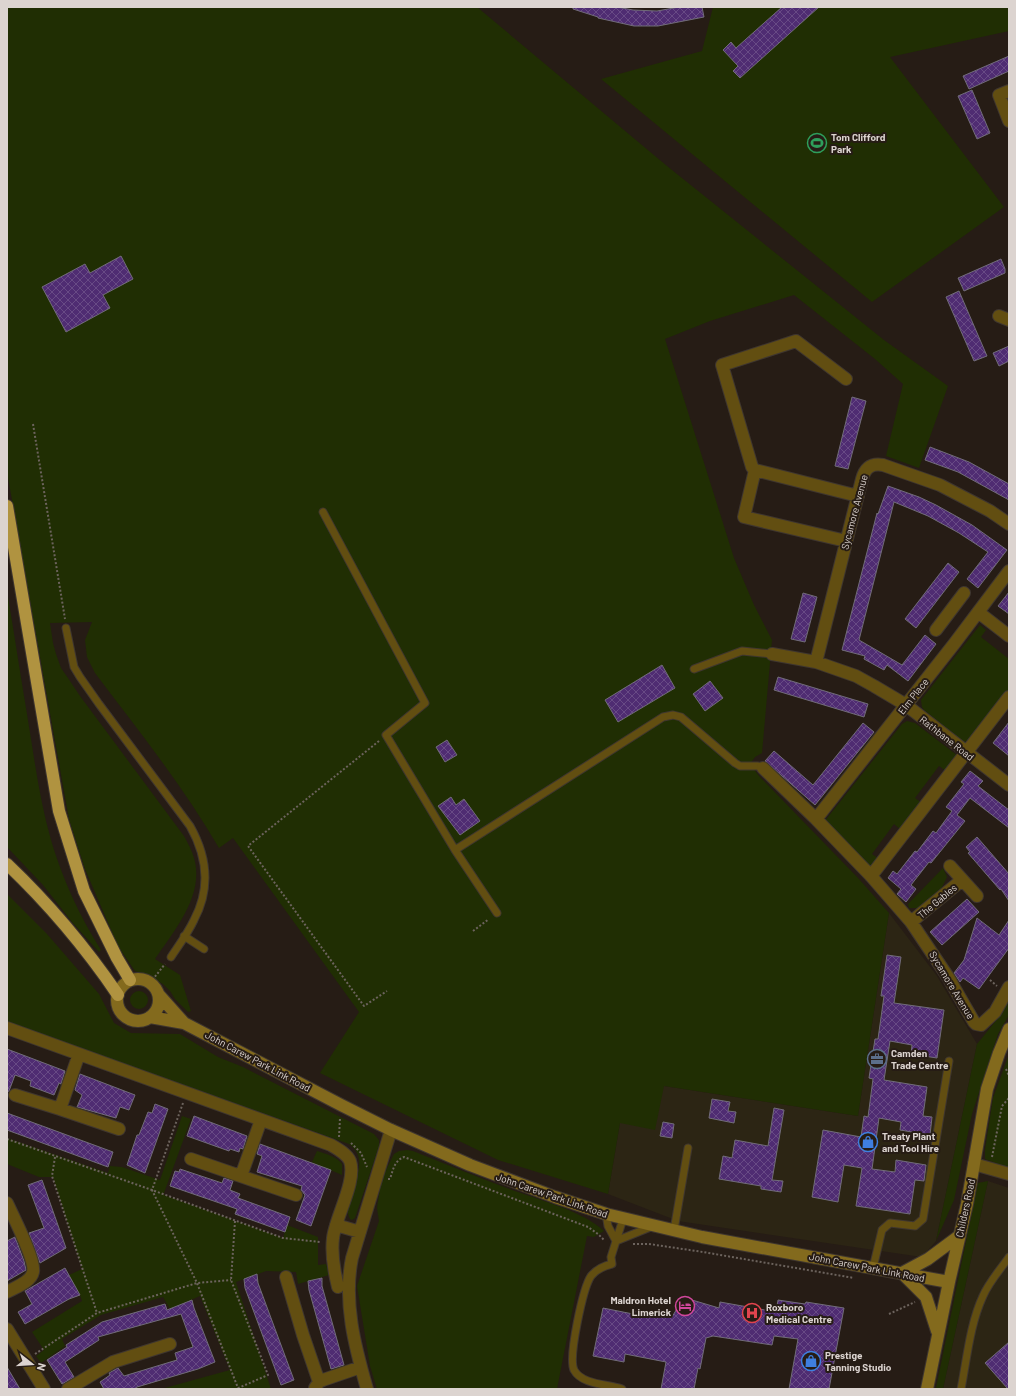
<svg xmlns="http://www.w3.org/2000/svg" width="1016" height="1396" font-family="Barlow,sans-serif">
  <defs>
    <pattern id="building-cross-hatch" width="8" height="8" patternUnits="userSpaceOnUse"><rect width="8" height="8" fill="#4f2c72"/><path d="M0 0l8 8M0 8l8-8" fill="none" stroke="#684a85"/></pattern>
  </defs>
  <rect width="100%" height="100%" fill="#261c15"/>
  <path fill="#2c2514" d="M889,913l48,63 40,68 -41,197 -14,16 -244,-36 -70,-27 12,-71 44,-37 194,30z
    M988,1181l21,7v201h-66z"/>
  <path fill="#202e03" d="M8,7h469l190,159 217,174 64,46 -29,82 -33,-12 17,-72 -28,-25 -81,-64 -84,26 -45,18 69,219 20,47 18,35 -10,113 -7,4 -5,7 9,12 100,103 30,34 -31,203 -194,-30 -9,44 -35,-7 -12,71 -110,-34 -178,-87 39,-61 -126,-174 -14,10c-36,-62 -81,-118 -124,-175l-8,-16 -2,-17 7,-18 -42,1 3,20 3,11 5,14 7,10 12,18 104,140c4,7 8,15 10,22 11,37 -20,73 -39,101l25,16 11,36 -3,1 -13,-13 -5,-8 -7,-7 -19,-10 -9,-3 -17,-25 -33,-77 -16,-50 -62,-347z
    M713,7h296v24l-119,26 114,150 -132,95 -271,-223 101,-28z
    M7,591c7,41 13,82 20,123 7,42 12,84 24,126 11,38 29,77 50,110l-2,2 -27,-30 -29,-37 -36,-38z
    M980,625l6,5 -5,7 28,22v30l-34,44 -6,7 -5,2 -40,-32 -2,-3 -1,-7z
    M907,721l8,2 43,33 -12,15 -7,-5 -24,32 7,5 -21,27 -7,-6 -22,30 7,5 -8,8 -47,-45 78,-98z
    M943,868l4,9 -6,12 -18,16 -4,3h-10l-1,-4z
    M7,894l40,40 52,60 15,29 17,10 49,1 38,23 25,10 131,67 5,6v6l-24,72 -3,2 -2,-1c-12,-22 27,-54 -1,-75l-342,-122z
    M130 1000a9 9 0 1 1 18 0a9 9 0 1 1-18 0Z
    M1009,998v17l-11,19 -26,80 -18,86 -18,41 41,-197 22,-27z
    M1009,1054v114l-24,-9v-9l8,-52z
    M182,1116l9,3 -27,74v2l119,43 4,-13 31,12v28l8,-1 3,11 -31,9 -2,-12 -30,-1 -30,11 35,107h-110l69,-19 -30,-74 -30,13 -7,-12 -62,18 -39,24 3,7 -24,17 -5,-7 8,-6 -12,-18 50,-31 -2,-6 -11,-20 13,-6 -29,-92h-14l-32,-13v-26l101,35 2,-7 12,1 38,13z
    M407,1150l6,1c33,13 66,27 99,39 25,9 73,22 92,41l-10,6 -7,-1 -30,153h-180l-7,-23 -13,-80 22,-65 -2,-13 4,-26 4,-10 9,-18 5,-3z
    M317,1151c9,3 19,5 25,13v11l-30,-13z
    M988,1181l-45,208h-6l-1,-1 42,-205z"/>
  <path fill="url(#building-cross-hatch)" stroke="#716c79" d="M573,7h44l16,3 24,1 22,-4h23l2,10 -46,9h-24l-36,-8v-1l-25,-8z
    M782,7h37l-79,71 -7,-7 5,-5 -15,-16 8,-8 5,6z
    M1009,56v15l-40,18 -6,-13z
    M972,90l18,43 -13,6 -19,-43z
    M121,256l12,23 -30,16 7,13 -44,24 -24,-45 43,-23 5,9z
    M1001,259l4,10v4l-41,18 -6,-13z
    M959,291l28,65 -13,5 -28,-64z
    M1009,346v15l-10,5 -6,-13z
    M852,397l14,4 -18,68 -13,-3z
    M930,447l39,15 40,22v16l-51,-28 -33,-12z
    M888,486l31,11 17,8 36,20 35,25 -29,38 -11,-9 21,-27 -29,-19 -31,-17 -34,-14 -35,138 43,25 23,-30 11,9 -28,37 -21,-16 -3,5 -20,-11 1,-3 -23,-6 35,-137 1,1z
    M948,563l11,9 -43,56 -11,-9z
    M1009,592v22l-11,-8z
    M803,593l14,4 -12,45 -14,-3z
    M662,665l13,23 -57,34 -13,-22z
    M778,677l90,27 -4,13 -90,-27z
    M710,681l13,17 -18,13 -12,-17z
    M1009,722v34l-16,-13z
    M863,723l11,9 -59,73 -50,-44 9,-10 39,34z
    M447,740l10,15 -12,7 -9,-15z
    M970,771l13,10 -5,5 31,24v18l-39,-30 -13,17 8,6 -34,42 -2,-1 -18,23 5,4 -10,13 -9,-8 4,-5 -13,-11 5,-7 4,3 18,-23 2,1 16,-21 3,2 5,-7 11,-15 -6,-4 18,-23 -3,-2z
    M451,797l5,8 8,-6 16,22 -20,14 -22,-29z
    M977,837l32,37v27l-8,-12 -1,1 -32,-37 2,-1 -4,-5z
    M967,899l12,13 -37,33 -12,-13z
    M977,918l22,17 10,-15v28l-30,41 -16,-11 -3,4 -6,-9 10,-13z
    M887,955l14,2 -7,46 50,7 -7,48 -26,-4 1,-9 -22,-4 -6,39 43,7 -4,29 9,1 -2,18 -30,-5 1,-8 -22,-4 -7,51 23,3 1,-12 30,5 -2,16 -9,-1 -5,34 -54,-8 6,-38 -18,-3 -6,37 -26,-5 11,-67 38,7 3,-21 4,1 5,-38 -4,-1 6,-39h3l6,-43h-3z
    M7,1049l58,22 -4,13 -2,-1 -5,12 -24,-9 1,-5 -16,-6 -6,16 -2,1z
    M80,1074l55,21 -6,15 -9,-3 -4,11 -39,-11 5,-12 -7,-5z
    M712,1099l18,3 -2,9 8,1 -2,11 -25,-5z
    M155,1104l13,5 -23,64 -18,-8 10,-30h2l9,-23 4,1z
    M774,1108l10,2 -12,70 11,1 -2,11 -20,-3v-3l-42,-7 4,-23 9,2 3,-18 33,6z
    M7,1113l106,39 -5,15 -101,-37z
    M194,1116l53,20 -4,13 -3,-1 -1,4 -9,-3 -1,2 -42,-15z
    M663,1122l11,2 -2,14 -12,-2z
    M260,1144l71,26 -20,56 -15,-6 9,-25 -4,-5 1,-4 -45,-14 5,-16 -5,-2z
    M180,1169l42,14 2,-5 9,3 -3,9 10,4 -2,4 52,19 -5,15 -50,-18 2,-5 -67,-23 5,-15 4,1z
    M42,1180l24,68 -26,15 -11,-30 15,-5 -16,-43z
    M15,1237l9,24 2,9 -19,11v-40z
    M65,1268l15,27 -11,4 -44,25 -7,-12 14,-8 -7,-13z
    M257,1274l1,9 36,97 -13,5 -36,-97 -1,-9z
    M322,1278v8l22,79 -13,4 -22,-79 -1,-9z
    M192,1300l2,8 21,54 -17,7 -61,18 -3,2h-30l-4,-7 10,-7 -1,-2 7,-4 2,-1 6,8 53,-16 -2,-7 18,-6 -12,-33 -83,23 1,3 -34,22 9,15 -12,7 -15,-24 20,-13 -1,-2 36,-23 63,-18 2,6z
    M692,1300l27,8 1,-6 56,10 2,-12 27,4 1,-2 38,6 -15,81h-40l9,-50 -24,-3 -2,9 -59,-9 -7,2 -6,31 -2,-1 -4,21h-33l5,-27 -41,-8 -1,8 -31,-6 10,-48 30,6v-3l39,6 6,-10 6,-5z
    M1009,1342v47h-1l-23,-26z
    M7,1367l13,22h-13z"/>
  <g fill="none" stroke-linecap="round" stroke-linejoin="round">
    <g stroke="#3f362f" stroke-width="9">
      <path id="lane" d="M323,512l102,191 -39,32 69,115 42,63
        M66,628l8,39 6,10 19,27 91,122c17,30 21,62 4,94 -6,13 -15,25 -23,37
        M694,669l48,-18 30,3
        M455,850l208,-133 10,-2 8,2 54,46 5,3h18l5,2
        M184,936l20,13
        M606,1214l2,12 8,15 37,-15
        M674,1230l14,-82
        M873,1268l9,-38 8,-7 25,3 8,-7 26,-158
        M622,1389c-14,-5 -40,-4 -48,-19 -6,-13 9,-82 17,-94 6,-7 12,-10 21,-12l-1,-7 12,-38
        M961,1389c6,-31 9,-65 22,-93 6,-14 17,-26 26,-39"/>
    </g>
    <g stroke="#3f362f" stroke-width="14">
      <path id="street" d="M1009,91l-10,4 10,26
        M999,316l10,4
        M755,470l-3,-3 -30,-102 74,-24 50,38
        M846,541l-102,-24 11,-47 103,26
        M978,612l31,24
        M936,630l28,-37
        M772,654l44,8 40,14 18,10 32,19 103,80
        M816,662l46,-183c3,-11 9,-16 21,-14l57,20 50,26 19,13
        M763,768l53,51 55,57 40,46 37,55 26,45 2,2 5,1 14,-13 14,-25
        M816,819l138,-175 55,-73
        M950,866l27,30
        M871,876l138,-179
        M911,922l51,-42
        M7,1028l324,117c7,4 16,9 19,16 7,20 -15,57 -17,77 -2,17 1,33 5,49
        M15,1095l45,14 59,20
        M60,1109l19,-55
        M191,1159l105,36
        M974,1164l35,10
        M241,1176l20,-56
        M7,1203c6,13 29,58 26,69 -2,10 -17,15 -26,20
        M336,1225l24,7
        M286,1277l17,58 16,47
        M7,1329l37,60
        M315,1388l4,-6 4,-2 38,-13
        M68,1389l45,-27 57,-18
        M367,1389c-12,-42 -24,-87 -15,-131l39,-128"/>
    </g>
    <g stroke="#3f362f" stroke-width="14">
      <path id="secondary" d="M117 1000a21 21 0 1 1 42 0a21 21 0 1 1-42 0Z
        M159,995l25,28
        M150,1017l34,6 157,82 50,25 79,35 85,32 51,17 96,23 247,45
        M937,1331l-11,-34 -24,-24 26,-14 31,-23
        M927,1389l22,-107 18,-78 20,-115 12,-36 10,-24"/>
    </g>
    <g stroke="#3f362f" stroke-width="14">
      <path id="highway" d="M7,506l52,305 25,80 33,67 13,22
        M7,864c41,39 79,84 111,131"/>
    </g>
    <path stroke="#6c635d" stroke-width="2" stroke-dasharray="2 2" stroke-linecap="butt" d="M33,424l32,195
      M379,741l-131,105 116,160 23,-15
      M473,931l16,-12
      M990,980l7,6
      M150,983l15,-19
      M1006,1069l3,7
      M183,1103l-31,87 45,93 41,105
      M339,1137l1,-19
      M7,1139l145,51 131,48 37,4
      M351,1143l10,10 6,14
      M55,1157l-3,19 45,137
      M992,1157l10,-51 7,-8
      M388,1179h2c3,-9 4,-18 14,-22l184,70 10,7 6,6
      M235,1221l-4,59 37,95 -32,14
      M633,1244h16l54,8 151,26
      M889,1314l26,-12
      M35,1354l62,-41 100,-30 34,-3"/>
    <use href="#lane" stroke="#624e11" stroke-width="7"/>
    <use href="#street" stroke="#624e11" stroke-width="12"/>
    <use href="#secondary" stroke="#836a1d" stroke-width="12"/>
    <use href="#highway" stroke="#b09340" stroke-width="12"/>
  </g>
  <defs>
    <g id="stadium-ring" transform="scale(1)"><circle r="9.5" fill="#261c15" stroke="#2e9e5b" stroke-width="1.5"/><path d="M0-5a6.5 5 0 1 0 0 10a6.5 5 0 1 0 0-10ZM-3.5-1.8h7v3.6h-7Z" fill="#2e9e5b"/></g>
    <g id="office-ring" transform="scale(1)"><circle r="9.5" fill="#261c15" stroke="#5c6f8a" stroke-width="1.5"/><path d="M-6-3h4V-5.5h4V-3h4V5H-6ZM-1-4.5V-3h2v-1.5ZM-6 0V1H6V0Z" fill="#5c6f8a"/></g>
    <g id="shop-ring" transform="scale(1)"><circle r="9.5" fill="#261c15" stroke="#3f7fe0" stroke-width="1.5"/><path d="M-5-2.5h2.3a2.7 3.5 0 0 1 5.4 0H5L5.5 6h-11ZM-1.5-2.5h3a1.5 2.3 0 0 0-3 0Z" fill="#3f7fe0"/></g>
    <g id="hotel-ring" transform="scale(1)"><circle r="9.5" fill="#261c15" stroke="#d1479c" stroke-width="1.5"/><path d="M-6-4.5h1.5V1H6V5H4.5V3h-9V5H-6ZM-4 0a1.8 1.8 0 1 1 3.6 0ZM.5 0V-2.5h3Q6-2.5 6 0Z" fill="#d1479c"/></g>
    <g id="hospital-ring" transform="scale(1)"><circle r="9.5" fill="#261c15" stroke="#e0444e" stroke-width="1.5"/><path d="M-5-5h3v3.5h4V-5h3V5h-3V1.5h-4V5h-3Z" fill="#e0444e"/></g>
  </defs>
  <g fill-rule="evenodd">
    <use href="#stadium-ring" x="817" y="143"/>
    <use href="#office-ring" x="877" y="1059"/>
    <use href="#shop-ring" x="868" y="1142"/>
    <use href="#hotel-ring" x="685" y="1306"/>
    <use href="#hospital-ring" x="752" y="1313"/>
    <use href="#shop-ring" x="811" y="1361"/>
  </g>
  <g text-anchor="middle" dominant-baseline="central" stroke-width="4" stroke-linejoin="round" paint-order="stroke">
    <g font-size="10" font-weight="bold" fill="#dcd4d0" stroke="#261c15" text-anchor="start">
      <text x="831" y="137">Tom Clifford<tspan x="831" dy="12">Park</tspan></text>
      <text x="891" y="1053">Camden<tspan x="891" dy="12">Trade Centre</tspan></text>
      <text x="882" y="1136">Treaty Plant<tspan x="882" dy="12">and Tool Hire</tspan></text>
      <text x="671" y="1300" text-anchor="end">Maldron Hotel<tspan x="671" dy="12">Limerick</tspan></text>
      <text x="766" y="1307">Roxboro<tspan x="766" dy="12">Medical Centre</tspan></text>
      <text x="825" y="1355">Prestige<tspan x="825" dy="12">Tanning Studio</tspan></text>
    </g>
    <g font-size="10" fill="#dcd4d0" stroke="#261c15">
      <text transform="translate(854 512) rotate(-75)">Sycamore Avenue</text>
      <text transform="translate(913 696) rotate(-52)">Elm Place</text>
      <text transform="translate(947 738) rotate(38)">Rathbane Road</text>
      <text transform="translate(937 901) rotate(-40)">The Gables</text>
      <text transform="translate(952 985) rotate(59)">Sycamore Avenue</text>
      <text transform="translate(258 1061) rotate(28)">John Carew Park Link Road</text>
      <text transform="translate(552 1195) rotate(19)">John Carew Park Link Road</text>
      <text transform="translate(965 1208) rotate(-78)">Childers Road</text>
      <text transform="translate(867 1267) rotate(11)">John Carew Park Link Road</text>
    </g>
  </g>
  <rect width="1016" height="1396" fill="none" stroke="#dcd4d0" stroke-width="16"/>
  <g transform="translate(32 1364) rotate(107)" stroke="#261c15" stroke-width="3" paint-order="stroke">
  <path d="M0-3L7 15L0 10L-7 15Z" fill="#dcd4d0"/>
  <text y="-6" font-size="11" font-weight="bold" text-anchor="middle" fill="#dcd4d0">N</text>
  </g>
</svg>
